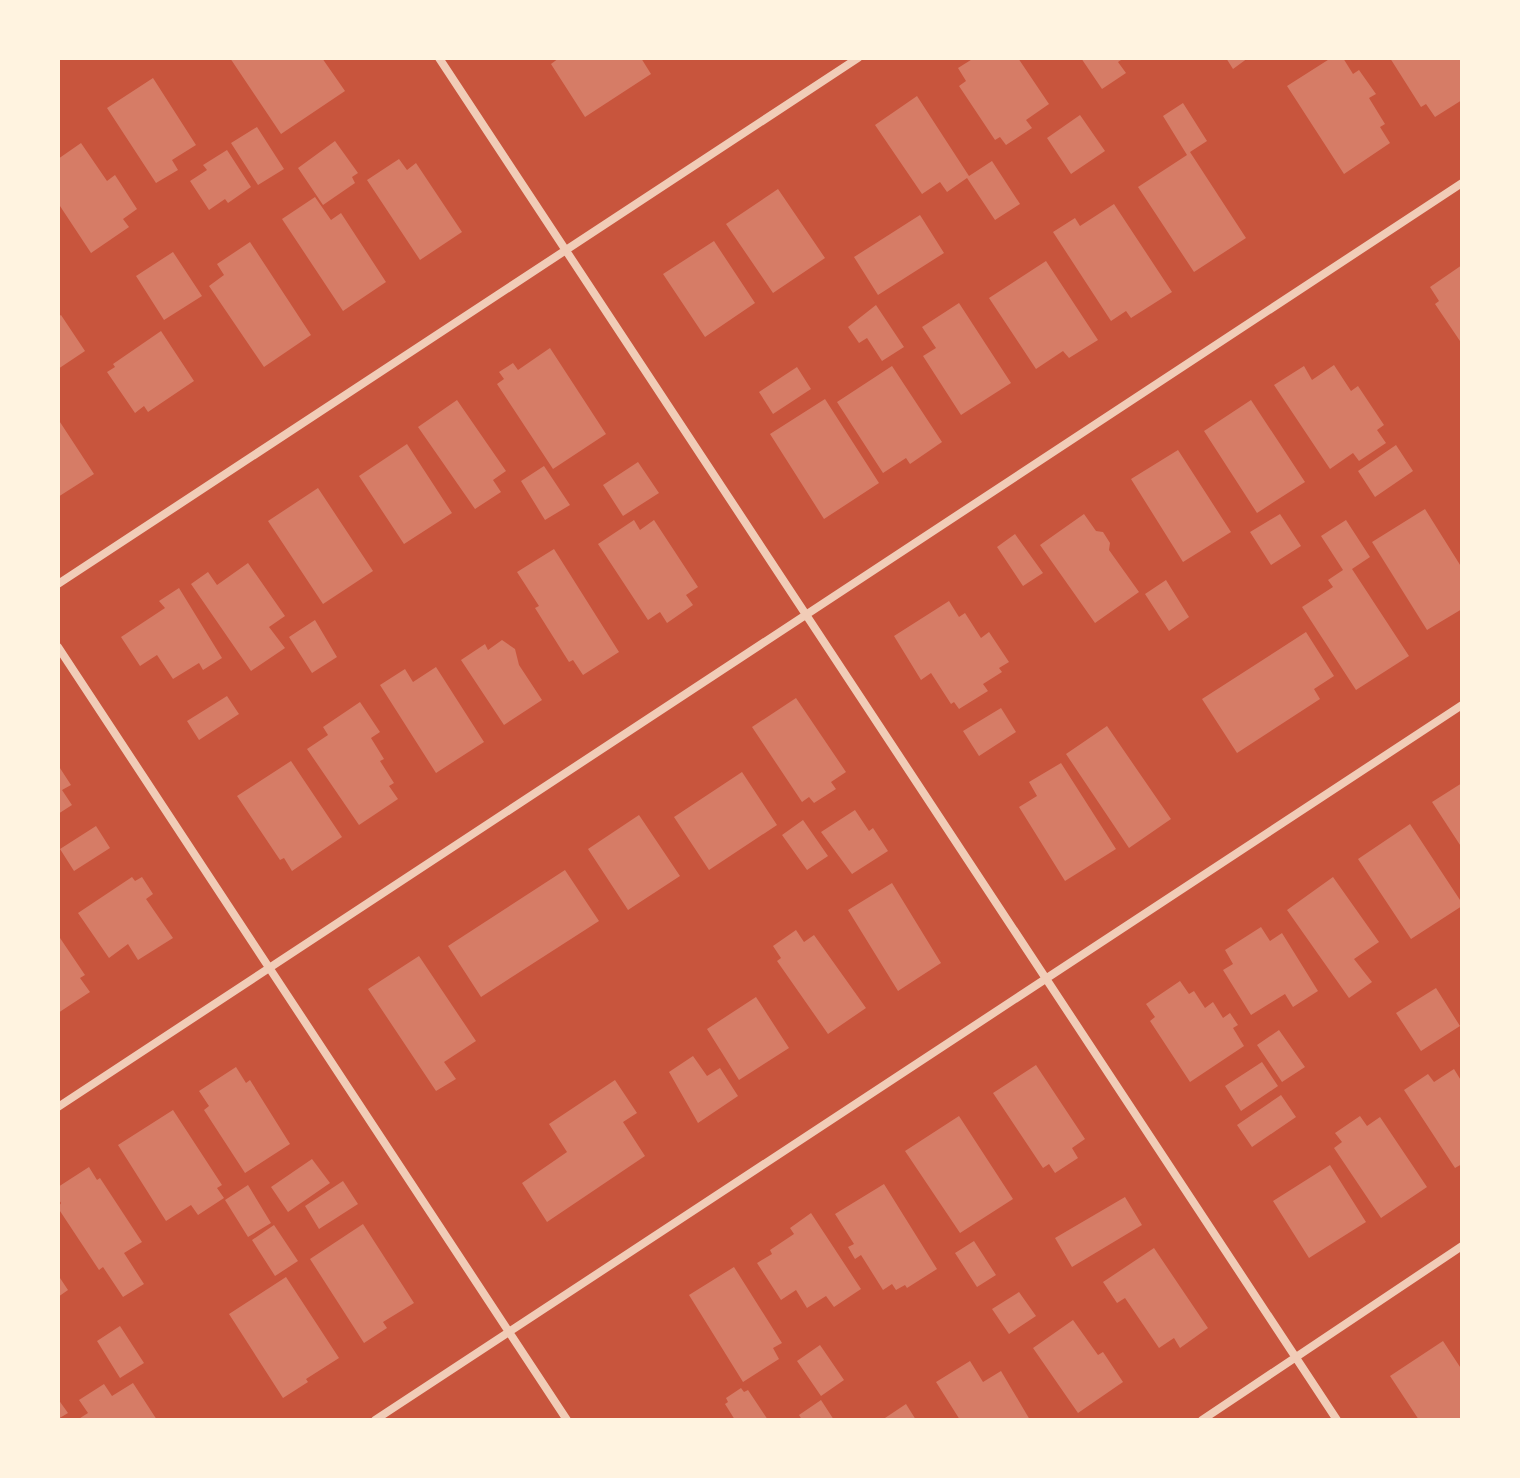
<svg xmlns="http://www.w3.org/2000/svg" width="1520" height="1478" font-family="'Open Sans',sans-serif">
  <rect width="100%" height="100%" fill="#c8553d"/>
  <path fill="#d67c66" d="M230,58h92l23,33 -64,43z
    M559,58h82l10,16 -66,43 -34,-53z
    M974,58h44l31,46 -23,16 6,8 -26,17 -6,-8 -5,3 -36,-54 7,-5 -8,-13z
    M1081,58h43l-6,4 8,11 -24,16z
    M1226,58h22l-15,11z
    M1331,58h12l10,16 6,-4 17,24 -7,4 16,26 -5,3 10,16 -46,31 -57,-88z
    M1390,58h72v42l-27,17 -9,-13 -5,3z
    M153,78l43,67 -24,15 6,10 -22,13 -49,-75z
    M917,96l52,80 23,-15 28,43 -25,16 -28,-42 -20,14 -7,-10 -18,12 -47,-69z
    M1183,103l24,38 -17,11 56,86 -52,34 -56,-85 49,-32 -24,-39z
    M1080,115l25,36 -34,23 -24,-36z
    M257,127l27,42 -26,16 -27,-42z
    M335,141l23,32 -6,4 3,6 -32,22 -25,-37z
    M81,143l26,38 8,-6 22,34 -14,10 6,8 -38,26 -33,-50v-44z
    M227,150l24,37 -23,16 -3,-4 -16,11 -19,-29 17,-11 -4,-5z
    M399,159l8,11 9,-7 46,69 -42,28 -53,-80z
    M778,189l47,69 -52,35 -47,-69z
    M315,197l16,23 10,-7 45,69 -43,29 -61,-92z
    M1114,204l58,88 -41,26 -5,-7 -15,10 -58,-89 22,-14 5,8z
    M920,215l24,38 -66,42 -24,-38z
    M714,241l41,62 -50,34 -42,-63z
    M250,242l61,93 -47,32 -55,-81 15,-11 -7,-11z
    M173,252l29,44 -38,24 -28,-44z
    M1046,261l52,79 -29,18 -6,-7 -27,18 -47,-71z
    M1462,265v79l-27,-40 4,-3 -9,-14z
    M959,303l52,80 -50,32 -38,-59 13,-8 -14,-21z
    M876,305l28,42 -22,14 -15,-23 -8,5 -11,-16z
    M61,315l24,36 -27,18v-52z
    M161,331l33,50 -46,31 -4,-6 -9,7 -28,-41 8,-5 -2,-3z
    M550,348l56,86 -53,35 -56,-85 7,-5 -5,-7 14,-9 5,7z
    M1334,365l17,26 7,-5 26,39 -7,5 9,13 -27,18 -6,-8 -23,16 -56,-84 30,-19 8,14z
    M892,366l50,76 -32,22 -4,-6 -23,15 -46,-71z
    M797,367l14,22 -38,25 -14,-22z
    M825,399l54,84 -55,36 -54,-85z
    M457,400l49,71 -13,9 8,12 -26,17 -57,-82z
    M1251,400l54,82 -48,31 -53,-82z
    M58,419l36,55 -36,23z
    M407,444l45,69 -48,31 -45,-68z
    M1396,445l17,26 -38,26 -17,-26z
    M1178,450l53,82 -48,30 -52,-83z
    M638,462l21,31 -36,23 -20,-31z
    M544,466l26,39 -25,15 -24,-39z
    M318,488l55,83 -50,33 -55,-83z
    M1425,509l37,59v41l-35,21 -55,-88z
    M1084,514l12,17 7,1 7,11 -1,7 30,42 -44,31 -55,-78z
    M1280,514l21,32 -30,19 -21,-33z
    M634,520l6,10 14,-10 44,67 -12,8 7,10 -26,18 -7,-11 -12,8 -50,-76z
    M1346,520l24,37 -18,12 57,87 -53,34 -54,-83 31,-20 -5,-7 15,-10 -22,-34z
    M1015,534l28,39 -20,13 -26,-39z
    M554,549l65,103 -36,23 -10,-15 -4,2 -34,-54 4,-2 -22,-34z
    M248,563l37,53 -16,11 16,21 -34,23 -60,-87 17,-12 9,13z
    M1166,580l23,37 -20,14 -24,-37z
    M179,588l43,70 -19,12 -4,-7 -26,16 -16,-24 -17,11 -19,-29 44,-29 -6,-7z
    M949,601l10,16 6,-4 16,25 8,-6 20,30 -10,6 3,4 -19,12 5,7 -29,18 -5,-7 -3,2 -20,-31 -10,7 -27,-44z
    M315,620l22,37 -25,16 -23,-36z
    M1306,632l28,44 -20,13 6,10 -83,54 -35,-54z
    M502,640l13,9 4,16 23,35 -38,25 -43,-65 24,-16 3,6z
    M436,667l48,75 -48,31 -56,-88 25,-16 8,13z
    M227,696l12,18 -40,26 -12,-19z
    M796,698l50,74 -15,10 5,7 -22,14 -5,-6 -7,5 -50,-75z
    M360,702l20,30 -9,6 13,21 -4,2 14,22 -5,3 9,13 -39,26 -52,-76 21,-14 -5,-8z
    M1001,708l15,24 -37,24 -16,-25z
    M1107,726l64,93 -42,29 -63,-94z
    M291,761l51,76 -50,34 -8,-13 -4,2 -43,-64z
    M1061,763l55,86 -51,32 -46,-74 18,-11 -8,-14z
    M58,765l13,20 -9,5 10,15 -14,9z
    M742,772l35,53 -68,45 -35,-53z
    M1462,783v65l-30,-46z
    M855,810l14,21 4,-3 15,23 -36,23 -31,-42z
    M639,815l41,61 -52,34 -40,-61z
    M803,820l25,36 -21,14 -25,-35z
    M1410,824l52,79v3l-51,33 -53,-80z
    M96,826l14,22 -36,23 -14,-22z
    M565,870l34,51 -118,76 -33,-51z
    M132,877l3,4 7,-4 11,17 -7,5 27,39 -35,22 -10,-16 -19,14 -31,-45z
    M1333,877l46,65 -25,17 18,23 -23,16 -62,-88z
    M892,883l49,80 -43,28 -50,-81z
    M1261,927l9,14 12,-8 36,58 -25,16 -8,-13 -34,21 -28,-45 10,-6 -8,-14z
    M796,930l8,12 10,-7 52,73 -38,26 -51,-73 4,-3 -8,-12z
    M58,935l27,40 -5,3 10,14 -32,21z
    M419,956l57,85 -32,21 12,17 -20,12 -68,-102z
    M1180,981l9,13 5,-3 11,17 8,-6 10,16 7,-5 8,12 -5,3 11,18 -54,36 -40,-61 5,-4 -9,-13z
    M1436,988l24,38 -39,25 -25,-38z
    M756,997l33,51 -50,32 -32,-51z
    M1279,1030l26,37 -23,15 -25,-37z
    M693,1056l14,20 13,-8 18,28 -40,27 -29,-51z
    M1262,1062l16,24 -37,25 -16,-25z
    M1036,1065l49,74 -13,9 6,10 -23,15 -6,-9 -6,4 -50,-75z
    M236,1067l10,16 4,-3 40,64 -45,29 -41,-63 5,-4 -10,-15z
    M1454,1069l8,13v82l-7,4 -51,-78 24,-16 6,8z
    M615,1080l22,33 -14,9 22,34 -98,66 -25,-39 45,-31 -18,-28z
    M1281,1095l15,22 -44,30 -15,-22z
    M173,1110l49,75 -5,3 7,10 -26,17 -7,-10 -25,16 -48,-76z
    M959,1116l54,83 -53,34 -55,-82z
    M1360,1116l7,10 13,-9 47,70 -46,31 -47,-70 8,-6 -7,-9z
    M312,1159l18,24 -42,29 -17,-25z
    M1330,1165l36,57 -57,36 -36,-57z
    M89,1167l8,13 3,-2 42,64 -18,11 20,31 -21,13 -20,-30 -4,3 -41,-62 3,-5 -3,-5v-11z
    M343,1181l15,23 -39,25 -14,-23z
    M884,1184l53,85 -30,19 -2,-3 -9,5 -4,-6 -9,6 -22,-35 -6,4 -7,-12 6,-3 -19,-30z
    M248,1185l23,38 -23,14 -23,-37z
    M1125,1197l17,28 -70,42 -17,-29z
    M811,1213l50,76 -27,18 -8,-11 -19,12 -11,-18 -15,10 -24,-37 15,-9 -2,-4 24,-16 -4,-6z
    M363,1224l51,79 -31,19 4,6 -23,15 -54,-84z
    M274,1225l24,36 -23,15 -23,-36z
    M974,1241l22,34 -19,12 -22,-34z
    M1154,1248l54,80 -28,20 -6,-10 -15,10 -34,-50 -8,5 -14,-21z
    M734,1267l48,76 -9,5 6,11 -36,23 -54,-87z
    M58,1275l10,15 -10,7z
    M286,1277l53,81 -33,21 2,3 -25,16 -54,-84z
    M1019,1292l17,24 -27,18 -17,-25z
    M1073,1320l25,35 5,-3 20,30 -45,31 -45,-65z
    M120,1326l24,37 -24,15 -23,-37z
    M1443,1341l19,29v50h-43l-29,-44z
    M820,1345l24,35 -23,16 -24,-35z
    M970,1361l13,21 18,-11 29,49h-70l-24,-38z
    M133,1383l24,37h-80l11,-7 -9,-13 25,-16 8,12z
    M741,1388l3,4 4,-2 20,30h-33l-10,-16 3,-2 -2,-4z
    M58,1399l10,14 -10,6z
    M821,1400l13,20h-32l-3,-5z
    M906,1404l10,16h-34z"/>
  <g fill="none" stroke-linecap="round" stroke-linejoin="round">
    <path stroke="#f1ccb7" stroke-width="8" d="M439,58l898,1362
      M58,584l800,-526
      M58,647l509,773
      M58,1107l1404,-924
      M375,1420l1087,-715
      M1202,1420l260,-174"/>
  </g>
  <rect width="1520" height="1478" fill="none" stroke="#fff3e0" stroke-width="120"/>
</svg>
